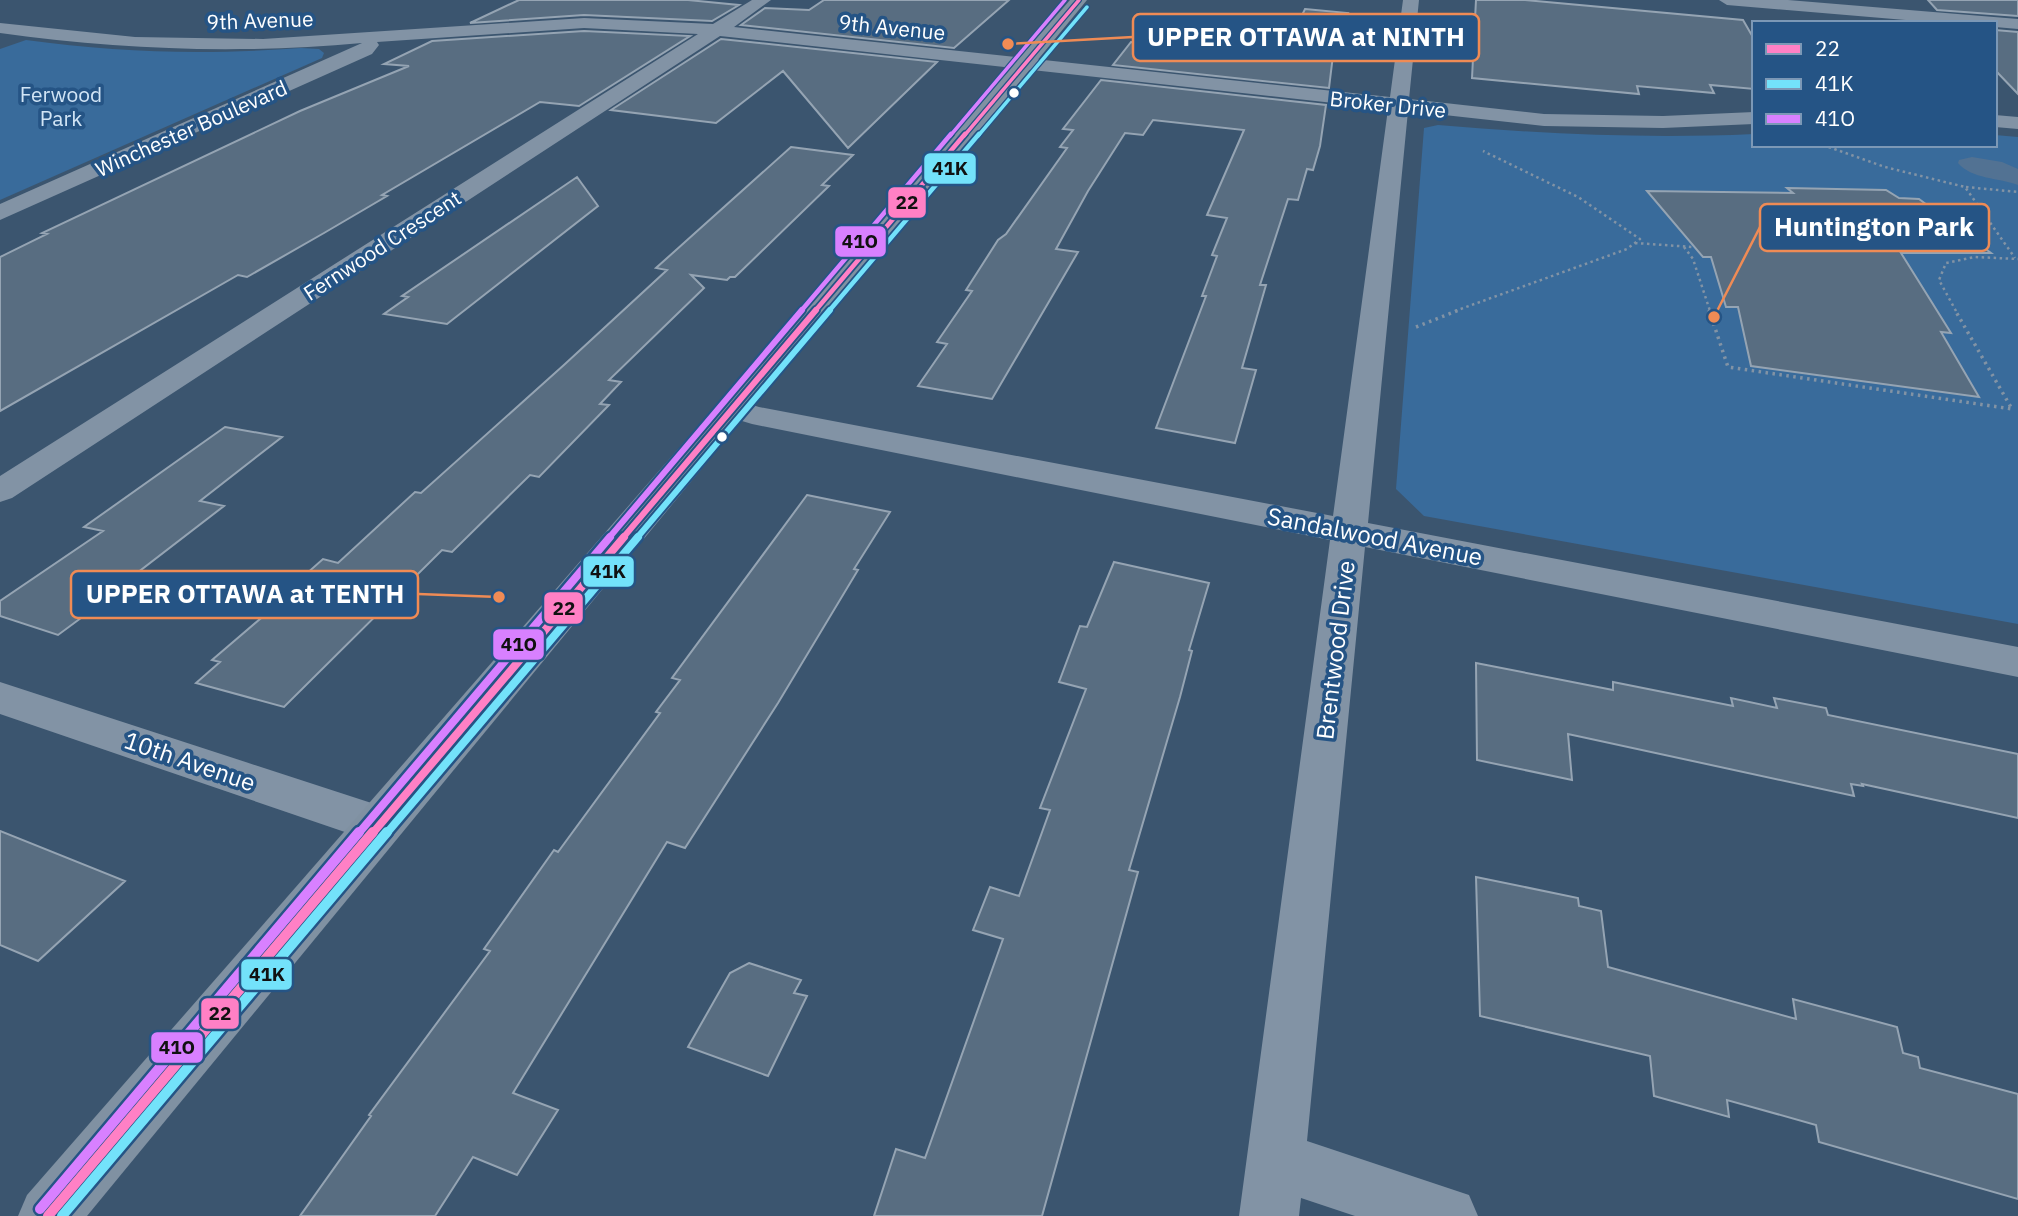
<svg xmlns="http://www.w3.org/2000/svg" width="2018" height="1216" font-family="'IBM Plex Sans',sans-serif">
  <rect width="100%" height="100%" fill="#3b556f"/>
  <path fill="#396b9b" d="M26,40c94,13 180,15 275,8l18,1 5,4 -2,5 -322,142v-151z
    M1438,125c105,9 210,14 316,9v11h241v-10l23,2v487l-594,-108 -28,-27 28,-361z"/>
  <path fill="#527293" d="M1972,157l30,5 16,7v16c-18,-7 -47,-6 -60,-22l1,-3z"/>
  <path fill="#586d81" stroke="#95a4b3" stroke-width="2" d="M519,0h169l51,5 -27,16 -128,-6 -114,8z
    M824,0h185l-55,48 -213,-23 24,-17 44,2z
    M1476,0h49l218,20 11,19v50l-44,-4 4,8 -77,-7 2,8 -167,-16z
    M1928,0h90v16l-81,-6z
    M1305,9l43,4 -14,34 -5,41 -216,-23 18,-23 9,1 15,-20 26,18 -3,5 104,11z
    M1995,30l23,2v62l-23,-24z
    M584,31l106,5 -111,70 -39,-4 -158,93 5,1 -63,37 -77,44 -9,-2 -238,136v-154l47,-23 -5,-1 258,-122 109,-45 -25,-2 48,-23z
    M721,39l216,23 -89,86 -65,-77 -67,52 -105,-13z
    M1101,80l225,25 -6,41 -7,24 -6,-1 -9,31 -10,-1 -28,86h6l-24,83 14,2 -21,73 -79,-15 50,-132h-4l15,-40 -5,-1 15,-37 -20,-3 37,-85 -91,-10 -10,15 -18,-2 -37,58 -32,58 22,3 -86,147 -74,-13 29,-42 -10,-2 35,-51 -6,-1 32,-50 8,-6 61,-86 -7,-1 13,-17 -10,-1z
    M791,147l62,8 -31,30 7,1 -94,91h-5l-3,3 -36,-5 13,13 -95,92 12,2 -21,22 9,1 -70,72 -9,-2 -78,77 -10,-2 -158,157 -88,-24 24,-21 -8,-2 62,-53 -4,-1 53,-47 15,4 77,-71 6,1 144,-129 102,-94 -11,-2z
    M577,177l21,29 -151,118 -63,-10 24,-17 -6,-1z
    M1787,188l99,2 13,8 20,1 72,54h-90l50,80 -10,-1 38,65 -228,-31 -13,-59h-12l-15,-50h-8l-56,-66 146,2z
    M225,427l57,10 -82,64 24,5 -96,74 3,1 -73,54 -58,-19v-15l103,-70 -19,-4z
    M807,495l83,17 -36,57 4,1 -80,133 -93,145 -18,-6 -154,251 45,17 -41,65 -44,-18 -38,59h-135l71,-100 -2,-1 121,-164 -6,-2 70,-99 4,2 102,-139 -4,-1 24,-32 -8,-2z
    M1114,562l95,21 -20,67 3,1 -12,46 -51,173 9,2 -96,344h-168l22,-67 29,9 78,-219 -30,-9 17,-43 29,9 31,-86 -10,-2 46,-119 -27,-7 21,-56 7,1z
    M1476,663l137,27v-8l120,24 -2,-8 46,10 -3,-10 52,10 2,7 190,39v64l-156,-34 1,2 -12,-2 3,12 -286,-62 4,46 -95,-20z
    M0,831l125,50 -87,80 -38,-16z
    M1476,877l102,21 1,8 22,5 7,56 188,52 -3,-20 104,28 6,26 15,4 2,11 98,26v105l-199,-57 -3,-17 -89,-25 2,17 -75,-21 -4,-40 -170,-40z
    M749,963l52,17 -7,13 13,3 -39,80 -80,-29 42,-74z"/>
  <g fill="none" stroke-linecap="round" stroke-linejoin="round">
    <path stroke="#8293a5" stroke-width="2.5" stroke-dasharray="2.5 3.5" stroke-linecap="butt" d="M1823,145l62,22 80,20 50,71
      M1966,187l52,5
      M1635,243l57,4
      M1684,247l9,12 17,52
      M1455,311l172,-62 13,-10 -62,-42 -95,-46
      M1956,311l-17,-31 7,-17 29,-6 43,2"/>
    <path stroke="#8293a5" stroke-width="3.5" stroke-dasharray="2.5 4.5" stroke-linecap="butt" d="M1709,310l19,57 284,42 -57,-99
      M1416,327l43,-17"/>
    <path fill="#8293a5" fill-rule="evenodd" d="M752,0h19l-37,27 656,70 13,-97h16l-10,99 135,15 119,2 91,-4v12l-91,4 -119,-2 -136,-15 -40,412 650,124v30l-653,-130 -58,594 162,54 9,21h-123l-54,-18 -2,18h-60l91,-676 -578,-116 -30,-9 -5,-7 5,-7 11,-2 26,8 574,109 55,-407 -668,-73 -708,462 -12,4v-26l698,-442 -114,-6 -207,14 2,3 -7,9 -372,166v-16l362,-161c-122,11 -241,7 -362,-10v-10l135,14 128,2 321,-21 129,6z
      M1719,0h69l230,19v10l-23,-2v-4h-54l-214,-18z
      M1995,115l23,2v12l-23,-2z
      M0,682l396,129 7,14 -7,14 -16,5 -380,-130z"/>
    <path fill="#8091a2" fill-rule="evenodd" d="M1070,0h17l-1000,1216h-69l9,-21z"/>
    <g stroke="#255485" stroke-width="6">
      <path id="bus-1-far4" d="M964,136l115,-136"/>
    </g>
    <g stroke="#255485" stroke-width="8">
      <path id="bus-1-far3" d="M815,311l150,-177"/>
    </g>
    <g stroke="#255485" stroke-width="10">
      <path id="bus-1-far2" d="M622,539l194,-229"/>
    </g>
    <g stroke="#255485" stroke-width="13">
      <path id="bus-1-far1" d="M372,834l252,-297"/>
    </g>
    <g stroke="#255485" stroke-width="15">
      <path id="bus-1" d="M48,1216l325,-384"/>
    </g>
    <g stroke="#255485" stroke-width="6">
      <path id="bus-2-far4" d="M978,136l109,-129"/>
    </g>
    <g stroke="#255485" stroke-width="8">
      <path id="bus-2-far3" d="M829,311l150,-177"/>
    </g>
    <g stroke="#255485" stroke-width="10">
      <path id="bus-2-far2" d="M636,539l194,-229"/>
    </g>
    <g stroke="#255485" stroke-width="13">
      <path id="bus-2-far1" d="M386,834l252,-297"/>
    </g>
    <g stroke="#255485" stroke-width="15">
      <path id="bus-2" d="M62,1216l325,-384"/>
    </g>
    <g stroke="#255485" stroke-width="6">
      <path id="bus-3-far4" d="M950,136l115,-136"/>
    </g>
    <g stroke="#255485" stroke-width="8">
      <path id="bus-3-far3" d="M801,311l150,-177"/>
    </g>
    <g stroke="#255485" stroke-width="10">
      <path id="bus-3-far2" d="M608,539l194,-229"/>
    </g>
    <g stroke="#255485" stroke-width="13">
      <path id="bus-3-far1" d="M358,834l252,-297"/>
    </g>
    <g stroke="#255485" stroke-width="15">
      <path id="bus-3" d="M40,1209l319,-377"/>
    </g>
    <use href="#bus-1-far4" stroke="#ff80c5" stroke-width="3.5"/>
    <use href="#bus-1-far3" stroke="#ff80c5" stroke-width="4.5"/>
    <use href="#bus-1-far2" stroke="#ff80c5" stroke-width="6"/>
    <use href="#bus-1-far1" stroke="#ff80c5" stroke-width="8"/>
    <use href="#bus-1" stroke="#ff80c5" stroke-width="10"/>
    <use href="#bus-2-far4" stroke="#73e2fa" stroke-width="3.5"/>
    <use href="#bus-2-far3" stroke="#73e2fa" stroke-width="4.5"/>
    <use href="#bus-2-far2" stroke="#73e2fa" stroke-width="6"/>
    <use href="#bus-2-far1" stroke="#73e2fa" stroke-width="8"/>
    <use href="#bus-2" stroke="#73e2fa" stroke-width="10"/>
    <use href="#bus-3-far4" stroke="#d880ff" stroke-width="3.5"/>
    <use href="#bus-3-far3" stroke="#d880ff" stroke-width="4.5"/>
    <use href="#bus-3-far2" stroke="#d880ff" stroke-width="6"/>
    <use href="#bus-3-far1" stroke="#d880ff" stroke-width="8"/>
    <use href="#bus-3" stroke="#d880ff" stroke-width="10"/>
  </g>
  <g fill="#fff" stroke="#255485" stroke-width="2.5">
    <circle cx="1014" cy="93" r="6"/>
    <circle cx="722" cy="437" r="6"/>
  </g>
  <g text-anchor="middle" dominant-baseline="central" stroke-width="7" stroke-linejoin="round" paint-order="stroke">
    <g font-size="21" fill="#fff" stroke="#255485">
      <text transform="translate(260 20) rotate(-2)">9th Avenue</text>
      <text transform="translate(892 27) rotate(6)">9th Avenue</text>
      <text transform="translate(1388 104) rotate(6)">Broker Drive</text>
      <text transform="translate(191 128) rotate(-24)">Winchester Boulevard</text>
      <text transform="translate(382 245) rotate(-33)">Fernwood Crescent</text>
    </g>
    <g font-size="21" fill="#d2e5f6" stroke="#255485">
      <text x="61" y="94">Ferwood<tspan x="61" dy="24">Park</tspan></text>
    </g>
    <g font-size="24" fill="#fff" stroke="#255485">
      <text transform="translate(1375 536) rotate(11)">Sandalwood Avenue</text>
      <text transform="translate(1335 650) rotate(-83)">Brentwood Drive</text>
      <text transform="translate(190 761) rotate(19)">10th Avenue</text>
    </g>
  </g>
  <path fill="none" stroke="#ef8b55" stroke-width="2.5" d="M1008 44L1133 37M1714 317L1760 227M499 597L418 594"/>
  <g fill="#ef8b55" stroke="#255485" stroke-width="2.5">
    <circle cx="1008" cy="44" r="7"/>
    <circle cx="1714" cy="317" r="7"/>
    <circle cx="499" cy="597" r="7"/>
  </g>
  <g fill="#255485" stroke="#ef8b55" stroke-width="2.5">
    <rect x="1133" y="14" width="346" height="47" rx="7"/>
    <rect x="1760" y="204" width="229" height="47" rx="7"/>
    <rect x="71" y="571" width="347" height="47" rx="7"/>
  </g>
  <g font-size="26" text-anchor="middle" font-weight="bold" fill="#fff">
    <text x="1306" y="46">UPPER OTTAWA at NINTH</text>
    <text x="1874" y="236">Huntington Park</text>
    <text x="245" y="603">UPPER OTTAWA at TENTH</text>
  </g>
  <g stroke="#255485" stroke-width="2.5">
    <rect x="923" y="152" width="54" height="33" rx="7" fill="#73e2fa"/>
    <rect x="887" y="186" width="40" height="33" rx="7" fill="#ff80c5"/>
    <rect x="834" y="225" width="53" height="33" rx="7" fill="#d880ff"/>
    <rect x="582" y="555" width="53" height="33" rx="7" fill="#73e2fa"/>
    <rect x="543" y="591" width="41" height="34" rx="7" fill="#ff80c5"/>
    <rect x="492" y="628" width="53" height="33" rx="7" fill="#d880ff"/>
    <rect x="240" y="958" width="53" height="33" rx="7" fill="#73e2fa"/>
    <rect x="200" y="997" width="40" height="33" rx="7" fill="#ff80c5"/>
    <rect x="150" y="1031" width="54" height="33" rx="7" fill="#d880ff"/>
  </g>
  <g font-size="19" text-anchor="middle" font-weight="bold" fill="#111">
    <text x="950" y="175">41K</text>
    <text x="907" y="209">22</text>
    <text x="860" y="248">41O</text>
    <text x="608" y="578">41K</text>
    <text x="564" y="615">22</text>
    <text x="519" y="651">41O</text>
    <text x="267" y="981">41K</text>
    <text x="220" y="1020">22</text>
    <text x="177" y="1054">41O</text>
  </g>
  <rect x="1752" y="21" width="245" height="126" fill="#255485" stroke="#7c98b6" stroke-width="2"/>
  <rect x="1766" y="44" width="35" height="10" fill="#ff80c5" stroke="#7c98b6" stroke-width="2"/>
  <text x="1815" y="56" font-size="21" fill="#ffffff">22</text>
  <rect x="1766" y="79" width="35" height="10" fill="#73e2fa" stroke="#7c98b6" stroke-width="2"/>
  <text x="1815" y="91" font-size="21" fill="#ffffff">41K</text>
  <rect x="1766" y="114" width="35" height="10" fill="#d880ff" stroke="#7c98b6" stroke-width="2"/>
  <text x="1815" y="126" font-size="21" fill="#ffffff">41O</text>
</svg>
